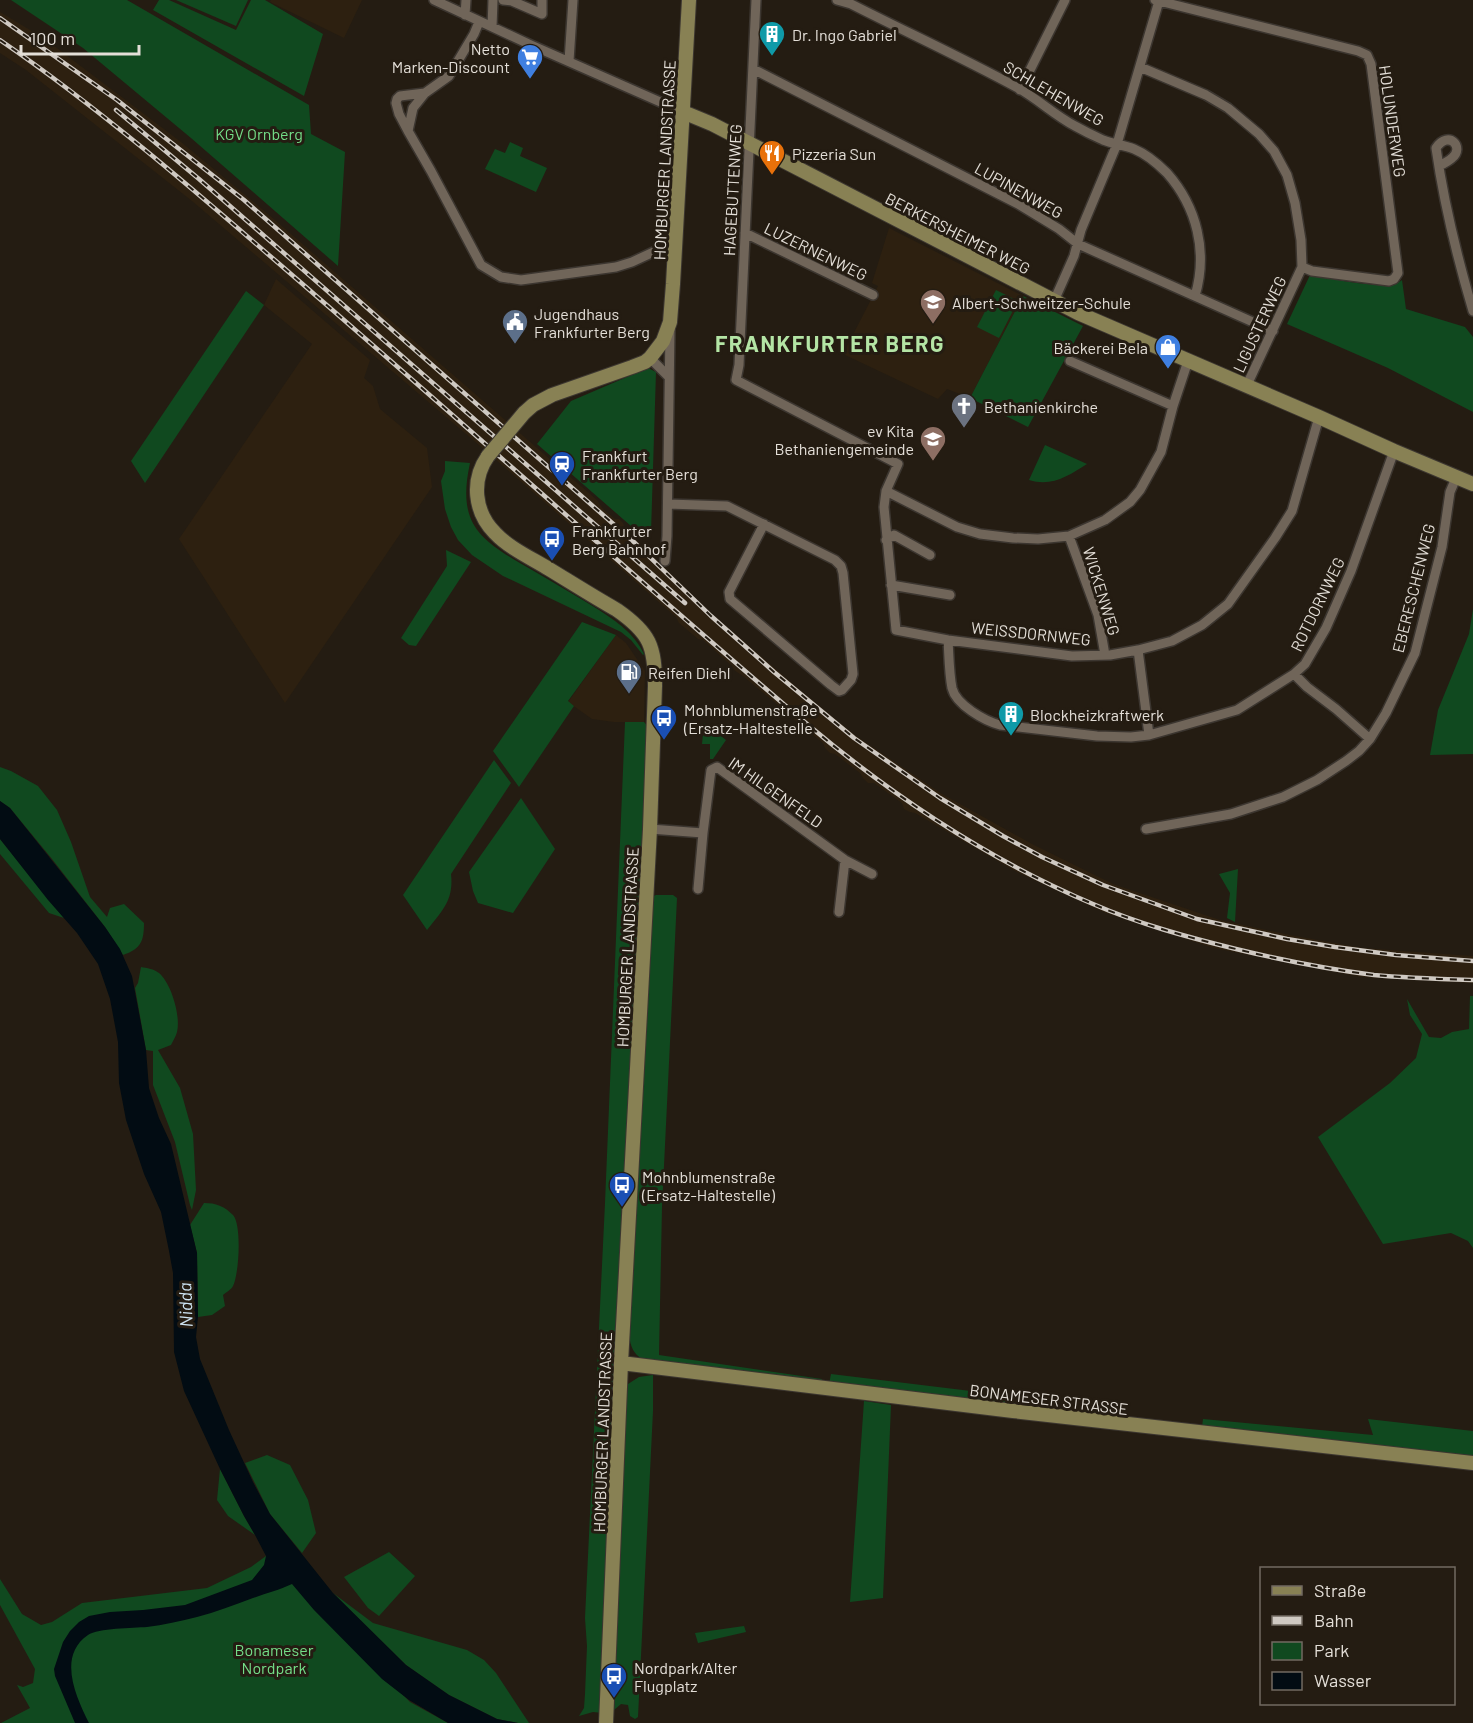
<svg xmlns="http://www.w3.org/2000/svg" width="1473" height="1723" font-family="Barlow,sans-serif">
  <rect width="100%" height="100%" fill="#241c12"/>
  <path fill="#2d2010" d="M271,0h91l-18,38 -74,-36z
    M0,12l45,27 136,103 87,72 329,286 6,9 12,10h4l4,4 2,6 86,84 90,78 55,45 86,58 90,50 81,40 107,36 70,15 72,13 111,8v27l-111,-6 -148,-29 -108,-35 -89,-41 -102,-59 -5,-1 -6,-3 -2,-6 -28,-20h-6l-5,-5 -3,-5 -25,-19 -5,-1 -5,-5 -2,-5 -33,-27 -5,-1 -5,-4 -2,-6 -35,-29 -9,-6 -2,-4 -29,-26 -5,-1 -19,-16 -3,-6 -197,-172 -287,-244 -166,-131 -26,-17z
    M889,228l134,68 -53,102 -23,-9 -9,10 -95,-45 35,-68 -6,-3z
    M276,279l94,81 -6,18 9,8 7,23 47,39 5,39 -147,216 -106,-164 133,-195 -48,-39z
    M616,635l10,8 19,28 -1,51h-30l-22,-3 -24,-17z"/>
  <path fill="#10491f" d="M11,0h116l182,105 2,29 34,18 -7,114 -147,-128 -108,-90z
    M159,0h10l67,30 15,-30h14l58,34 -19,62 -151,-86z
    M176,0h72l-12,26z
    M510,142l13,6 -3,8 27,12 -11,24 -51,-23 10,-20 10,4z
    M1310,275c19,3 79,17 92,5l4,29 59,18 8,10v75l-85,-44 -101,-44z
    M996,290l22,11 -19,37 -22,-11z
    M246,291l18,14 -119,178 -14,-22z
    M1023,296l60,30 -55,101 -58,-29z
    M648,368l8,4 -5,161h-12l-102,-89 34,-43z
    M1045,445l42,19c-19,12 -35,23 -58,16z
    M445,461l25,2c-14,64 12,78 62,107 22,13 45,26 67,40 18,12 35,23 45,44l-1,1 -12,-15 -10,-8 -118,-56 -31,-21 -14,-15 -7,-13 -6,-18 -4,-28 4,-10z
    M446,550l25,12 -55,84 -7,-1 -8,-7 46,-72z
    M1473,609v145l-43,1 8,-45 31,-76z
    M582,622l34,13 -48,66 6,5 -55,81 -26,-36z
    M625,722h19l5,6 -46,985 -10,-1 -14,4 5,-8 1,-14 2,-48 -2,-28 20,-415z
    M704,723l22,17 -13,19h-3v-15h-8z
    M494,760l17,23 -60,91c3,26 -9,37 -24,56l-24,-35z
    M0,767l11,4 27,15 19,24 14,32 19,55 17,20 3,-9 14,-4 20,19c0,18 -3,26 -21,32l-18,-28 -53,-68 -42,-51 -10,-7z
    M521,798l34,51 -42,64 -35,-10 -5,-12 -4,-19z
    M0,839l64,79 -15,-5 -49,-59z
    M1238,869l-3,53 -8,-4 3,-25 -11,-19z
    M656,895h17l4,3 -15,309 -3,148 163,24 -1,5 -179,-25c-9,-6 -11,-12 -13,-23l20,-438z
    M141,967c6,1 13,2 18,6 12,10 22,43 18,59 -1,4 -4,9 -6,13l-13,5 22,38 13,46 3,56 -4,20 -2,-5 -15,-63 -22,-57v-34l-7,-1 -11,-62 3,-5z
    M1470,996h3v252l-5,-7 -17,-8 -68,11 -65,-107 72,-54 26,-25 6,-24 -12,-19 -3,-16 22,38 12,1 11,-6 17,-3z
    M204,1203c12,0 20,3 29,12 9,10 6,59 0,71 -2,4 -7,6 -10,9l2,11 -13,9 -14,2 -1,-64 -7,-28z
    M831,1374l181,22 -2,10 -181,-22z
    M653,1375v36l-15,306 -3,2 -5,-3 -2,-11 -7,-1 -7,6 1,-17 -2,-1 13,-291 2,-17 11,-7z
    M864,1401l27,4 -8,193 -33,4z
    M1203,1419l170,16 -5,-16 105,12v26l-95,-12 -176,-18z
    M267,1455l23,10 18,35 8,33 -14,20 -32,-39 -25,-51z
    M220,1469l24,47 11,19 -27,-19 -11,-16z
    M389,1552l26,24 -36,40 -11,-8 -24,-31z
    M266,1556l144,146 38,21h-447l29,-15 -13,-23 6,2 10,-4 2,-14 -35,-64v-26l22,35 19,11 11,-3 30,-19 125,-15 44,-21z
    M333,1593l40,30 94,27 17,10 12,13 33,50h-11l-21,-4 -48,-24 -43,-30z
    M744,1626l2,6 -48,11 -3,-10z"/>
  <path fill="#020c13" d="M0,801l10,7 95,119 15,22 12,27 14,74 3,38 10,30 12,26 26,109 1,64 -2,20 4,22 29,71 24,52 17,32 63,79 73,72 43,30 48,24 21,4h-70l-39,-23 -27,-21 -68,-69 -22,-26c-13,6 -25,9 -39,14 -19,7 -37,14 -56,19 -16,4 -34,8 -50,10 -14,1 -49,1 -59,8 -31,21 -12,62 1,88h-14l-20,-47 -1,-7 9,-27 7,-11 9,-9 10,-6 21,-4 33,-2 42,-5 67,-25 12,-15 2,-9 -11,-21 -11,-19 -24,-47 -36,-78 -10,-39 -1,-79 -4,-22 -8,-39 -17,-38 -18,-54 -7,-37 -1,-41 -8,-43 -12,-35 -21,-31 -29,-33 -48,-61z"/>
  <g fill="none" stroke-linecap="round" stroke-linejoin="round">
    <g stroke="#3c3630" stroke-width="12">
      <path id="street" d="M434,0l97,45 152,67
        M503,0l9,1 30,13v-14
        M756,0l-17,365 -3,15 162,84 -12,27 -2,16 12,123 52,10 124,16 38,-1 28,-5 34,-9 30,-16 26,-21 47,-66 17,-27 27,-94
        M837,0l14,4c55,28 112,54 167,84 20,11 36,27 57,38 9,5 19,10 28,14 10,4 21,5 31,9 12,5 24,15 33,24 30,34 41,79 28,123
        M1155,0l203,51 9,4 4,9 27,209 -4,6 -5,2 -77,-10 -10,-4
        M465,15l1,-15
        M492,27l1,-27
        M569,61l4,-61
        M1140,67l66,28 22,13 31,26 15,17 13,24 8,28 6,37 1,27 -56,120
        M753,69l265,135 41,25 19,15 195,87
        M1020,90l45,-90
        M425,93l-12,15 -5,23 23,40 50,94 20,12 20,3 95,-13 16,-5 43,-20
        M408,131l-9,-17 -3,-11 1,-4 3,-3 25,-3 24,-17 25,-42 5,-12
        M1439,166c4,-2 10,-5 13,-8 13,-10 -3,-29 -16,-10 8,56 21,109 37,163
        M745,233l128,62
        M1054,301l20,-45 7,-26 36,-86 42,-143
        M650,358l19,19
        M1070,361l103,45
        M886,491l71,36 23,7 33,4 25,1 31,-3 36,-16 25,-18 10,-12 21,-38 12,-46 15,-45
        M668,504l59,2 108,54 6,6 2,7 10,101 -2,6 -9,10 -3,1 -8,-6 -101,-86 -1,-7 35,-68
        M1069,536l29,79 7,40
        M886,540l8,-5 36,20
        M665,561l2,-25 3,-206
        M891,585l59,10
        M948,640c1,15 1,33 4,48 4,17 33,33 48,37l97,11 34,1 18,-2 88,-25 57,-36 11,-10 21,-36 25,-57 43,-120
        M1138,650l11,85
        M1294,674l13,13 29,22 34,30
        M650,829l53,4 8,-63 6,-3 128,93 27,14
        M1146,829l85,-15 52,-17 34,-17 29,-19 13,-10 11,-12 16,-26 29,-60 27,-106 8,-55 6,-14
        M698,889l5,-56
        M839,912l6,-52"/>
    </g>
    <g stroke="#3c3630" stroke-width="16">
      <path id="secondary" d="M683,112l29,12 366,189 241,104 75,34 79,33
        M524,413l9,-8 19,-10 80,-28 13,-5 5,-4 13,-17 7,-19 3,-38 16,-284
        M488,456c-17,24 -14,56 7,77 14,15 36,25 54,36 23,14 45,28 68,41 33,23 38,36 38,76l-5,143 -29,534 -15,360
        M621,1363l392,48 460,52"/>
    </g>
    <use href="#street" stroke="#706559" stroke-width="9"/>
    <use href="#secondary" stroke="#888154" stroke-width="14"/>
    <g stroke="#cfc9c2" stroke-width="4.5">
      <path id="rail" d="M0,18l117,82 127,100 391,343 76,73 63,56 80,66 86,60 63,38 39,21 61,28 94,34 90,20 48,8 61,8 77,6
        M0,40c111,76 212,166 314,254 165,143 327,289 493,430 87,73 182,136 286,180 46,20 94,33 143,45 45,11 91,20 138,26 32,3 66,4 99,5
        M116,110l83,69 486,424"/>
    </g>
    <use href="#rail" stroke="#241c12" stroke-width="2" stroke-dasharray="7" stroke-linecap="butt"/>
    <g stroke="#3c3630" stroke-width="16" stroke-linecap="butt">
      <path id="secondary-bridge" d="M488,456l36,-43"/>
    </g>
    <use href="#secondary-bridge" stroke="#888154" stroke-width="14"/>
  </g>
  <defs>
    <g id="building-pin" transform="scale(1.35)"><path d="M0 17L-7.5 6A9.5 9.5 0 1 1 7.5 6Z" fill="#0f9aa8" stroke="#241c12"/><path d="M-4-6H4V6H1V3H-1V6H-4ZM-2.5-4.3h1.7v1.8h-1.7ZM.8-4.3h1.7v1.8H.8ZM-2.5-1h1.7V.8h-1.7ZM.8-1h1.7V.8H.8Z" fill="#fff"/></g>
    <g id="supermarket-pin" transform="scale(1.35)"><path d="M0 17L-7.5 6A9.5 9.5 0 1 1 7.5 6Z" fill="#3f7fe0" stroke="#241c12"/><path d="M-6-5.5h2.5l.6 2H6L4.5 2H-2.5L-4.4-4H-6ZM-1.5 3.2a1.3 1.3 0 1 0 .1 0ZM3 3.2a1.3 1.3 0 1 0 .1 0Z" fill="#fff"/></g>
    <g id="restaurant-pin" transform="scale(1.35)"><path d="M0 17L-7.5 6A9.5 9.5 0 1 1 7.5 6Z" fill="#e8710a" stroke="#241c12"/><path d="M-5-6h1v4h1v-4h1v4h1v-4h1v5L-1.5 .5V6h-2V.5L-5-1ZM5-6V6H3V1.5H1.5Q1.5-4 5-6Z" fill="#fff"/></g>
    <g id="school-pin" transform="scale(1.35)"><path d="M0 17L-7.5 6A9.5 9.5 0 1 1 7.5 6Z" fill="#8d6e63" stroke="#241c12"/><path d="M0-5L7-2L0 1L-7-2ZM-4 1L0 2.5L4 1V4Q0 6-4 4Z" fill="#fff"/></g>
    <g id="civic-pin" transform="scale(1.35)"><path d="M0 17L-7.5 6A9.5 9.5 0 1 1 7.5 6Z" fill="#5c6f8a" stroke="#241c12"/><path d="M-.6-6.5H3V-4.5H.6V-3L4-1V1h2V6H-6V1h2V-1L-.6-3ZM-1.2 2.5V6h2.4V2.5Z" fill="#fff"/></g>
    <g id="shop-pin" transform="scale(1.35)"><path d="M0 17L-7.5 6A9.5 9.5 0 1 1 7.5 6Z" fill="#3f7fe0" stroke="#241c12"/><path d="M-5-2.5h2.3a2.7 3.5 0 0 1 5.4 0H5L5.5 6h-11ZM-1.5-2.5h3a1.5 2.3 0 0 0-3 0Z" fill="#fff"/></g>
    <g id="church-pin" transform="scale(1.35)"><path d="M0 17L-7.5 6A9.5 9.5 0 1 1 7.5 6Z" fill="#6b7280" stroke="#241c12"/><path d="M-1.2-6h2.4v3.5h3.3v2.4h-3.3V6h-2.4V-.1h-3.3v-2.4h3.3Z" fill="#fff"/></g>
    <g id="station-pin" transform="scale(1.35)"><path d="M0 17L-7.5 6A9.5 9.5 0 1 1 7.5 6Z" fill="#1a4fb4" stroke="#241c12"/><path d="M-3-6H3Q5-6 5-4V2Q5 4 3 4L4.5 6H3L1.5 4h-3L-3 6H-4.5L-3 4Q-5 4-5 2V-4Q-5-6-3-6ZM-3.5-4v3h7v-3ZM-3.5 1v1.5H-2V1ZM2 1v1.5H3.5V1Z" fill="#fff"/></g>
    <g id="bus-pin" transform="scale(1.35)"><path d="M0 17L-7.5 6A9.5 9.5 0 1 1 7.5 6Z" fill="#1a4fb4" stroke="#241c12"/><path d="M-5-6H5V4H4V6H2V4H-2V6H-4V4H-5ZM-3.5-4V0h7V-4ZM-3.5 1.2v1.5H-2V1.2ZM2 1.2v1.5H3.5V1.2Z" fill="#fff"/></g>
    <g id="fuel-pin" transform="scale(1.35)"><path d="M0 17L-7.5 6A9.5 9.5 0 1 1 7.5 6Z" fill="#5c6f8a" stroke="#241c12"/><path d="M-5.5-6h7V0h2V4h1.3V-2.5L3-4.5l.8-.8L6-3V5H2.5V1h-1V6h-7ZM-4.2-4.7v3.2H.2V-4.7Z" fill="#fff"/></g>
  </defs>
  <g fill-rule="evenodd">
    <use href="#building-pin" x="772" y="34"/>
    <use href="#supermarket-pin" x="530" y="57"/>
    <use href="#restaurant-pin" x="772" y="153"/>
    <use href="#school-pin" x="933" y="302"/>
    <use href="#civic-pin" x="515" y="322"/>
    <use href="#shop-pin" x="1168" y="347"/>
    <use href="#church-pin" x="964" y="406"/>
    <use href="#school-pin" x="933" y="439"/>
    <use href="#station-pin" x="562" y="464"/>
    <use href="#bus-pin" x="552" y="539"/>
    <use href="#fuel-pin" x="629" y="672"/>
    <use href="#building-pin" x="1011" y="714"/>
    <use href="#bus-pin" x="664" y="718"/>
    <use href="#bus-pin" x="622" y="1185"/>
    <use href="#bus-pin" x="614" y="1676"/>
  </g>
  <g text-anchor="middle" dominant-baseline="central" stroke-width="6" stroke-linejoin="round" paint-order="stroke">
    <g font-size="16" fill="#e4dfd8" stroke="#241c12" text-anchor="start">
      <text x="792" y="34">Dr. Ingo Gabriel</text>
      <text x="510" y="48" text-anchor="end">Netto<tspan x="510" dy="18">Marken-Discount</tspan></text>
      <text x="792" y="153">Pizzeria Sun</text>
      <text x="952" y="302">Albert-Schweitzer-Schule</text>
      <text x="534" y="313">Jugendhaus<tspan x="534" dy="18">Frankfurter Berg</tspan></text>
      <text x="1148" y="347" text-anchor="end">Bäckerei Bela</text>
      <text x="984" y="406">Bethanienkirche</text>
      <text x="914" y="430" text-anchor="end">ev Kita<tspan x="914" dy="18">Bethaniengemeinde</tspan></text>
      <text x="582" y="455">Frankfurt<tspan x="582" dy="18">Frankfurter Berg</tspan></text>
      <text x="572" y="530">Frankfurter<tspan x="572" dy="18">Berg Bahnhof</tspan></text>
      <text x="648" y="672">Reifen Diehl</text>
      <text x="684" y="709">Mohnblumenstraße<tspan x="684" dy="18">(Ersatz-Haltestelle</tspan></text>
      <text x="1030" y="714">Blockheizkraftwerk</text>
      <text x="642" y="1176">Mohnblumenstraße<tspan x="642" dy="18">(Ersatz-Haltestelle)</tspan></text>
      <text x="634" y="1667">Nordpark/Alter<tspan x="634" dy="18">Flugplatz</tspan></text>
    </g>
    <g font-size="16" fill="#e4dfd8" stroke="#241c12">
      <text transform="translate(1054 93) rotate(30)">SCHLEHENWEG</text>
      <text transform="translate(1393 121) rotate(82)">HOLUNDERWEG</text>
      <text transform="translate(664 160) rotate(-87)">HOMBURGER LANDSTRASSE</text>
      <text transform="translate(732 190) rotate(-87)">HAGEBUTTENWEG</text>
      <text transform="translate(1019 190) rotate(29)">LUPINENWEG</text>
      <text transform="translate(958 233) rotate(27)">BERKERSHEIMER WEG</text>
      <text transform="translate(816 251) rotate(26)">LUZERNENWEG</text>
      <text transform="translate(1259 324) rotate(-65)">LIGUSTERWEG</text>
      <text transform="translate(1413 588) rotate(-76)">EBERESCHENWEG</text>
      <text transform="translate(1102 591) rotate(73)">WICKENWEG</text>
      <text transform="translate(1317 604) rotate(-64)">ROTDORNWEG</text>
      <text transform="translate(1031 633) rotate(6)">WEISSDORNWEG</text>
      <text transform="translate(776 792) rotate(35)">IM HILGENFELD</text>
      <text transform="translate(627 947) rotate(-87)">HOMBURGER LANDSTRASSE</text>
      <text transform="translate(1049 1399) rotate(7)">BONAMESER STRASSE</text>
      <text transform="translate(602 1432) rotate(-88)">HOMBURGER LANDSTRASSE</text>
    </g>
    <g font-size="16" fill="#74de88" stroke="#241c12">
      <text x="259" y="133">KGV Ornberg</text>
      <text x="274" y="1649">Bonameser<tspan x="274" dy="18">Nordpark</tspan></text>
    </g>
    <g font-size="18" font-style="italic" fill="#cee4f3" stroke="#241c12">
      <text transform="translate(185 1305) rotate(-92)">Nidda</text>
    </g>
    <g font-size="22" font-weight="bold" letter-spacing="1.5" fill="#b4e5a5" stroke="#241c12">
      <text x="830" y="343">FRANKFURTER BERG</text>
    </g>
  </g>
  <rect x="1260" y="1567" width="195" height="138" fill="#241c12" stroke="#716a61" stroke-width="1.5"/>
  <rect x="1272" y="1586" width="30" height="9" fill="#888154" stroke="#716a61" stroke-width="1.5"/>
  <text x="1314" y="1597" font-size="18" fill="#e4dfd8">Straße</text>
  <rect x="1272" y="1616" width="30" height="9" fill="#cfc9c2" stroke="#716a61" stroke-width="1.5"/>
  <text x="1314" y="1627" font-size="18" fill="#e4dfd8">Bahn</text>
  <rect x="1272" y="1642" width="30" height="18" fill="#10491f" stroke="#716a61" stroke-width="1.5"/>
  <text x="1314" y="1657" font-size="18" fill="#e4dfd8">Park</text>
  <rect x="1272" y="1672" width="30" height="18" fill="#020c13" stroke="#716a61" stroke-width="1.5"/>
  <text x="1314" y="1687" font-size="18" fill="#e4dfd8">Wasser</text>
  <path d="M21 45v9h118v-9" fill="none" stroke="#e4dfd8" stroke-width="3"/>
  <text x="30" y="45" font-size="18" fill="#e4dfd8" stroke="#241c12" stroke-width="4.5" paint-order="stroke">100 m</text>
</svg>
